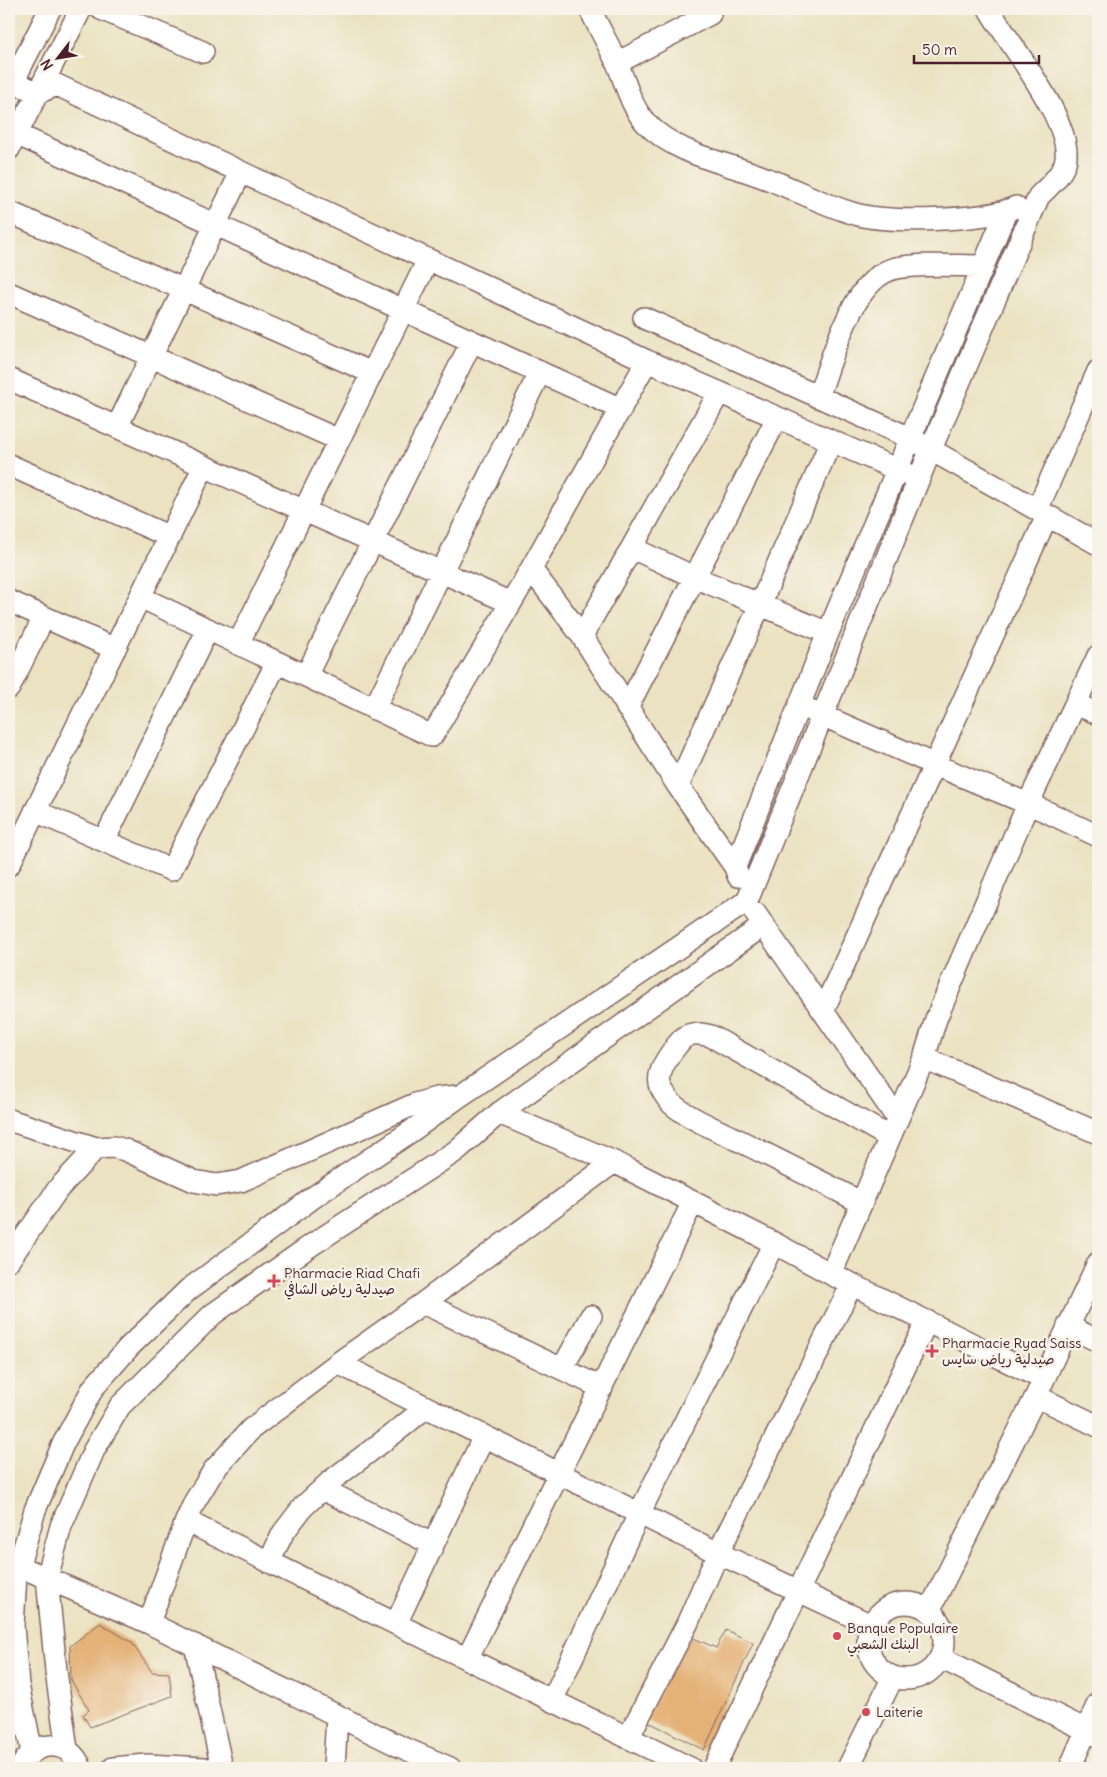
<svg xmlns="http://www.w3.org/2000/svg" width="1107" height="1777" font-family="Delius,'Playpen Sans Arabic',sans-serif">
  <rect width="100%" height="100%" fill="#f7f3e8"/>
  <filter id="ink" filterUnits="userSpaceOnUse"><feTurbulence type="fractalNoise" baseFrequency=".02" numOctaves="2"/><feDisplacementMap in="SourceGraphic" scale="10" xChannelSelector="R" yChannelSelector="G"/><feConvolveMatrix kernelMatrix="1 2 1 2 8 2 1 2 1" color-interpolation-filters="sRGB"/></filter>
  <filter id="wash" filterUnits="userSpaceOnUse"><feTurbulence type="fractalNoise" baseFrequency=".0096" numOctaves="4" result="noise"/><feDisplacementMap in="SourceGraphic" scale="20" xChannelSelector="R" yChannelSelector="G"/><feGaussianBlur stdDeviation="1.12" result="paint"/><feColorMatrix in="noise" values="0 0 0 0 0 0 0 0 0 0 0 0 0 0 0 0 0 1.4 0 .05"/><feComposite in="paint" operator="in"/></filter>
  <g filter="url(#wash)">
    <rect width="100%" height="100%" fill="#ebe2c1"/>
    <g id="blocks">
      <path fill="#e4b176" d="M100,1623l31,19 21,30 17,1 3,23 -82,31 -7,-12 6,-5 -18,-30 -1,-34z
        M726,1630l27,13 -49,107 -59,-30 44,-84 27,12z"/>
    </g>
  </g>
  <g filter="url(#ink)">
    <use href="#blocks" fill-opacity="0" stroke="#826360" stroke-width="1"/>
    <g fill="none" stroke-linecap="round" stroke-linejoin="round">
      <g stroke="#826360" stroke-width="24">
        <path id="minor" d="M101,9l102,43
          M590,9c8,18 19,36 27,54 9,20 14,45 30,61 29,30 76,38 113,52 31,11 67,31 99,39 34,8 126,6 157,-8
          M617,63l93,-49
          M13,81l24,12 20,-8 258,122 332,154 272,118
          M9,90l41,-81
          M16,134l605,275
          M9,149l72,-140
          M9,212l363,161
          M9,293l330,147
          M644,318l266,120 188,106
          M9,379l502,224
          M818,397c14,-37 34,-120 78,-129 28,-5 59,-2 88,-2
          M117,427l124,-255
          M9,465l161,72
          M1037,510l61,-139
          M632,548l62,29 134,56
          M531,569l51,67 96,150 57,81 3,9
          M140,597l292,139 99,-167 116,-208
          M9,601l106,48
          M582,636l137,-243
          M238,644l190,-384
          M306,676l166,-335
          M9,688l35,-71
          M1077,704l21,10
          M627,708l150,-290
          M374,709l166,-337
          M810,710l123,54 112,47 53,25
          M678,786l82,-181 71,-164
          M35,811l136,59 106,-208
          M104,841l104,-212
          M9,865l195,-399
          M735,867l93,-234 178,-421
          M755,913l142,205
          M823,1011l224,-495
          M924,1058l174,75
          M499,1113l115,49 160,81 57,31 212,105
          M9,1120l87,28 18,-1 11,3 69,31 22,4 25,-4 174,-77 22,-6 22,-2
          M862,1203c-42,-22 -84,-43 -126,-64 -19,-9 -48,-21 -64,-35 -4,-4 -8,-10 -11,-16 -6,-15 8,-33 17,-44 9,-13 19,-11 33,-8l178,101
          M9,1260l49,-71 38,-41
          M831,1274l93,-216 12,-39 92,-215 70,-148
          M423,1303l179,85
          M1068,1326l30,15
          M338,1363l380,190 153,72
          M562,1369l29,-53
          M1036,1396l62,30
          M322,1489l110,55
          M186,1521l504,247
          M269,1562l14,-29 20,-26 29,-27 70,-53 23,-19
          M19,1566l130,57 250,123 51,22
          M868 1641a38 38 0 1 1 76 0a38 38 0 1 1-76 0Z
          M929,1611l107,-215 62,-133
          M149,1623l37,-102 9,-20 19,-31 37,-41 87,-66 85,-60 191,-141
          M396,1624l88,-188
          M195,1645l27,123
          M941,1658l157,78
          M467,1659l226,-457
          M552,1701l87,-187 135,-271
          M628,1738l59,-114 31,-71 134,-269
          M67,1750l-11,-79 -9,-93 14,-52 33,-76 26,-44 93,-92 100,-70 143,-93 43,-38 265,-188
          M32,1752l-14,-67 -5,-59 3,-51 19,-65 28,-66 30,-56 36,-41 59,-57 130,-96 92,-62 50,-36 287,-195 184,-452 108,-253c9,-9 22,-20 26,-33 11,-38 -57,-120 -76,-154
          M21,1768c11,-29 49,-30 60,0
          M113,1768l34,-3 57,3
          M334,1768l3,-53
          M714,1768l213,-447
          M848,1768l45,-91
          M1070,1768l28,-65"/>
      </g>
      <use href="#minor" stroke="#fff" stroke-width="21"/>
    </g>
  </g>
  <g fill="#d1495b" stroke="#f7f3e8" stroke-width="2">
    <path d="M271.5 1273.5h5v5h5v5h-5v5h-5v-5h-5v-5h5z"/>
    <path d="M929.5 1343.5h5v5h5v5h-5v5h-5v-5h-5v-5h5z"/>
    <circle cx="837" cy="1636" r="5"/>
    <circle cx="866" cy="1712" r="5"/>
  </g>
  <g text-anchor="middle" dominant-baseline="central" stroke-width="5" stroke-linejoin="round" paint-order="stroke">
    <g font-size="14" fill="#4a1f2b" stroke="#f7f3e8" text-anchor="start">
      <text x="284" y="1273">Pharmacie Riad Chafi<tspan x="284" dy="16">صيدلية رياض الشافي</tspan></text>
      <text x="942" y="1343">Pharmacie Ryad Saiss<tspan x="942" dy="16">صيدلية رياض سايس</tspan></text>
      <text x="847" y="1628">Banque Populaire<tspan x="847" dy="16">البنك الشعبي</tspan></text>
      <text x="876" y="1712">Laiterie</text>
    </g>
  </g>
  <rect width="1107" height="1777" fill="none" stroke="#f7f3e8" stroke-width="30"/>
  <g transform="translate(58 58) rotate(239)" stroke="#f7f3e8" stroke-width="4" paint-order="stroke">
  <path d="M0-4L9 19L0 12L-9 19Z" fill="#4a1f2b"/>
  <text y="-8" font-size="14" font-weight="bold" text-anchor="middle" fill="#4a1f2b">N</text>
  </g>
  <path d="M914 55v8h125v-8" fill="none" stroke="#4a1f2b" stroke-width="2.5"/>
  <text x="922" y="55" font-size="15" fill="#4a1f2b" stroke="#f7f3e8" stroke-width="4" paint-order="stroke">50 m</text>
</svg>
